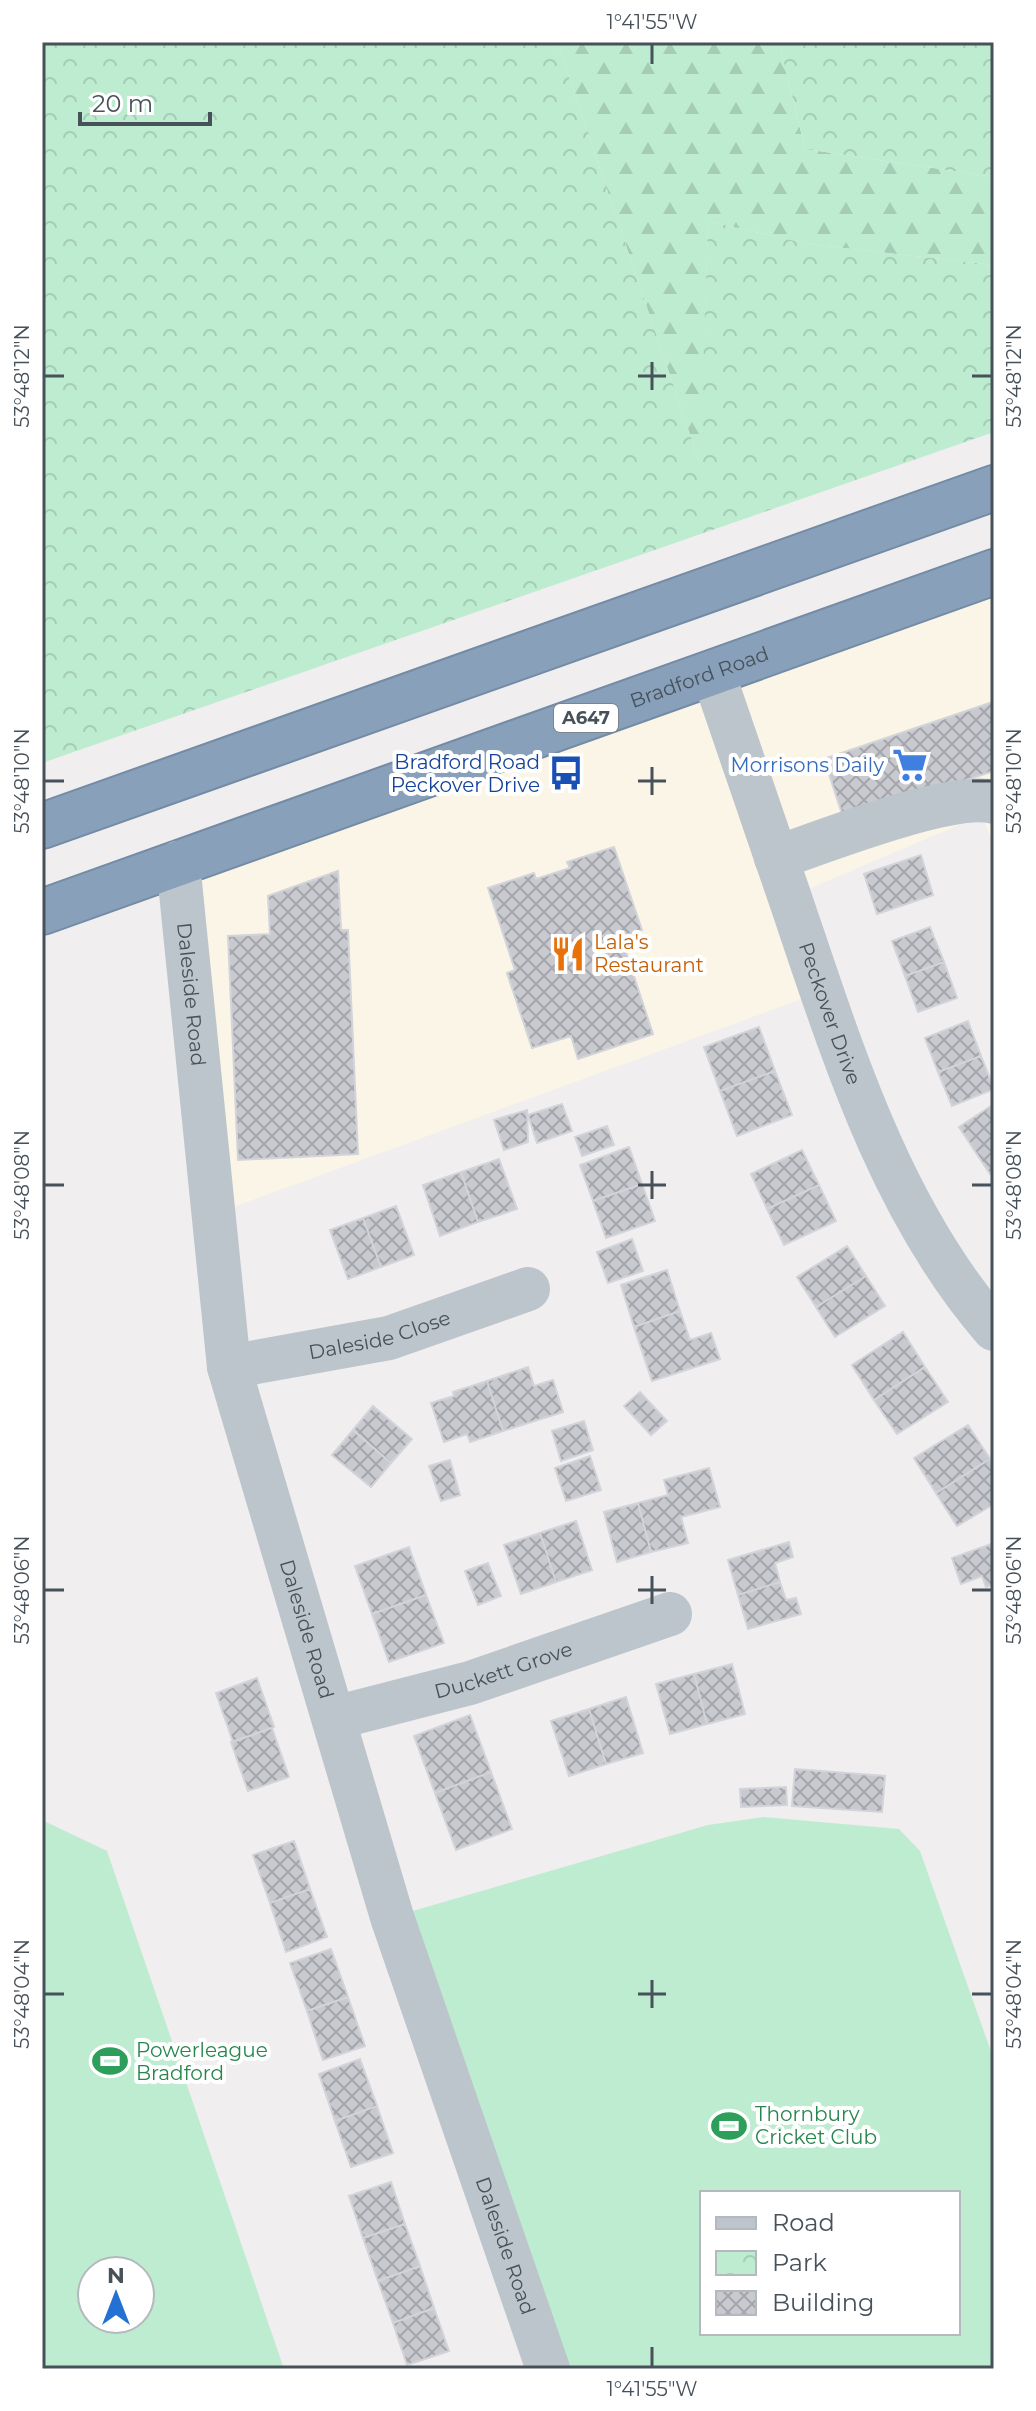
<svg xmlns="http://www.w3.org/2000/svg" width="1036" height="2411" font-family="Montserrat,sans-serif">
  <defs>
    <pattern id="forest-firs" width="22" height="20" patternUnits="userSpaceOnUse" patternTransform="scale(2)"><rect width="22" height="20" fill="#beecd0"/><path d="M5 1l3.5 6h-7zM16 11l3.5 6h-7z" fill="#a5ccb5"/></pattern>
    <pattern id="park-crowns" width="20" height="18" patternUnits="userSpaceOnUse" patternTransform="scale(2)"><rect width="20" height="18" fill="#beecd0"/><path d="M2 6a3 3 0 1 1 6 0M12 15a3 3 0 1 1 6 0" fill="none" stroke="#a5ccb5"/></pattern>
    <pattern id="building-cross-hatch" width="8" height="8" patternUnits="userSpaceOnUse" patternTransform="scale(2)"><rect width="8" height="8" fill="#c8cad0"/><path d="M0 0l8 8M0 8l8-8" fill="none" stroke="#a4a6ac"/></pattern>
  </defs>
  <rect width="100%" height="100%" fill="#f0eeee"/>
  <path fill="#faf5e7" d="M994,572v276l-12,-33 -192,82 31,95 -620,227 -23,-356z"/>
  <path fill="#beecd0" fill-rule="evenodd" d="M764,1817l135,12 21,22 74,209v309h-446l-156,-452 316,-92zM702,2193h256v140h-256z
    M42,1820l65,31 177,518h-242zM92,2271h48v48h-48z"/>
  <path fill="url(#forest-firs)" d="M557,42h222l26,107 189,28v88l-186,-21 -100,-23 -7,246z"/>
  <path fill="url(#park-crowns)" d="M42,42h515l143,422 8,-243 100,23 186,21v167l-952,331z
    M779,42h215v135l-189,-28z"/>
  <path fill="url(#building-cross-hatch)" stroke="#d2d4d9" stroke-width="2" d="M993,702l1,69 -150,49 -20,-61z
    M614,847l28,83 -21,7 32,97 -75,25 -7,-23 -39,12 -25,-75 8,-3 -27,-82 46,-15 2,6 34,-11 -3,-6z
    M921,855l12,40 -56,19 -13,-40z
    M338,871l3,59h7l10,224 -120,6 -10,-224 42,-2 -2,-38z
    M930,927l14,35 -39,14 -13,-35z
    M944,962l13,36 -39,14 -13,-36z
    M968,1021l13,35 -43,16 -13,-34z
    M759,1027l16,44 -55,20 -16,-44z
    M981,1056l13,33 -42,17 -14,-34z
    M775,1071l17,44 -55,21 -17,-45z
    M562,1104l10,27 -35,12 -9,-28z
    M994,1104v67l-4,3 -31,-47z
    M527,1110l1,32 -24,8 -10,-30z
    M607,1126l7,19 -32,11 -7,-19z
    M629,1147l13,37 -49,17 -13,-36z
    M802,1150l17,35 -52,24 -16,-35z
    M499,1159l18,50 -39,13 -17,-50z
    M461,1172l17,50 -38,14 -17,-51z
    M642,1184l13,37 -49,17 -13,-37z
    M819,1185l17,36 -52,24 -17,-36z
    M396,1206l18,49 -33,12 -18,-49z
    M363,1218l18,49 -33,12 -18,-49z
    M632,1239l11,32 -35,12 -11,-31z
    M847,1246l19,30 -50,31 -19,-30z
    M667,1270l13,41 -46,16 -13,-42z
    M866,1276l19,30 -50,31 -19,-30z
    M680,1311l10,29 21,-7 9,26 -68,22 -18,-54z
    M903,1332l22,35 -51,33 -22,-35z
    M528,1367l6,19 19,-6 10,32 -60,19 -16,-50z
    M925,1367l23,35 -51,32 -23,-34z
    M487,1381l16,50 -33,11 -3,-8 -23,8 -13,-39 23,-7 -1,-4z
    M640,1392l27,29 -16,14 -27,-29z
    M373,1406l39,33 -21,24 -38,-33z
    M584,1421l9,29 -32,11 -9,-30z
    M968,1425l22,34 -54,34 -22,-35z
    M353,1430l38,33 -20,24 -39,-32z
    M590,1456l11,34 -35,11 -11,-33z
    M990,1459l4,7v38l-37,22 -21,-33z
    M450,1460l10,35 -19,6 -12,-35z
    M709,1468l11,39 -39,10 7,26 -37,9 -13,-49 30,-8 -4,-15z
    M638,1503l13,49 -34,10 -13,-50z
    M576,1521l16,49 -36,12 -16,-49z
    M540,1533l16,49 -35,12 -17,-49z
    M789,1542l4,15 -18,6 5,19 -42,13 -10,-35z
    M994,1543v41l-8,3 -4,-11 -21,8 -9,-26z
    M409,1547l17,48 -54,19 -17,-48z
    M488,1563l13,33 -23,9 -13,-34z
    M780,1582l6,18 10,-2 5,16 -53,15 -10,-34z
    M426,1595l18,48 -55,19 -17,-48z
    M732,1664l13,50 -38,10 -13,-50z
    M694,1674l13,50 -37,10 -14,-50z
    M257,1678l17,49 -41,15 -17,-49z
    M626,1697l17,56 -37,11 -17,-55z
    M589,1709l17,55 -37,12 -18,-55z
    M470,1715l21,57 -56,21 -21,-57z
    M272,1728l17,49 -41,14 -17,-49z
    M795,1769l90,7 -3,36 -90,-6z
    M491,1772l21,57 -56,21 -21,-57z
    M786,1787l1,18 -46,2 -1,-18z
    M294,1841l16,48 -40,14 -17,-48z
    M310,1889l17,48 -41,15 -16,-49z
    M331,1949l17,48 -41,14 -17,-48z
    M348,1997l17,49 -42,14 -16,-49z
    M360,2059l17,47 -42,15 -16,-47z
    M377,2106l16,47 -42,14 -16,-46z
    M391,2182l14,42 -42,14 -14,-42z
    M405,2224l15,42 -42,15 -15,-43z
    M420,2266l14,42 -41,15 -15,-42z
    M434,2308l15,43 -42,14 -14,-42z"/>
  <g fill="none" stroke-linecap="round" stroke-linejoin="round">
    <g stroke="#738ba5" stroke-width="48">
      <g id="highway">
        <path d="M42,826l952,-338"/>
        <path id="s5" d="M42,912l952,-340"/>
      </g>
    </g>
    <g stroke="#bdc5cc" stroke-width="44">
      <path id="s1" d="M713,673c25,75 52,150 77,225 51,150 99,310 204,431"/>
      <path d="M776,858c46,-16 176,-67 218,-56"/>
      <path id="s2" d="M178,863l51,504 163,550 156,452"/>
      <path id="s3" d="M229,1367l160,-29 139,-49"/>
      <path id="s4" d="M334,1718l136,-35 200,-69"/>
    </g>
    <use href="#highway" stroke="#88a0ba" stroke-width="44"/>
  </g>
  <path fill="none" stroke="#47515a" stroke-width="3" d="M652,44v20M652,362v28M44,376h20M638,376h28M972,376h20M652,767v28M44,781h20M638,781h28M972,781h20M652,1171v28M44,1185h20M638,1185h28M972,1185h20M652,1576v28M44,1590h20M638,1590h28M972,1590h20M652,1980v28M44,1994h20M638,1994h28M972,1994h20M652,2347v20"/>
  <defs>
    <g id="supermarket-bare" transform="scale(2.76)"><path d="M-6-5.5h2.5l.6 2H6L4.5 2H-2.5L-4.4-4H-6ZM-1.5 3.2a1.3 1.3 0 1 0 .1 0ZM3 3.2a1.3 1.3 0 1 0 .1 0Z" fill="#3f7fe0" stroke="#fff" stroke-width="2.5" paint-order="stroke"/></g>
    <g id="bus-bare" transform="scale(2.76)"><path d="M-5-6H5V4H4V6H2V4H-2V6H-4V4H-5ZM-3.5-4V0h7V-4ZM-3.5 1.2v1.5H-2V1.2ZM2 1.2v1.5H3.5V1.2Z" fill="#1a4fb4" stroke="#fff" stroke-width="2.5" paint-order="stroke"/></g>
    <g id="restaurant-bare" transform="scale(2.76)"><path d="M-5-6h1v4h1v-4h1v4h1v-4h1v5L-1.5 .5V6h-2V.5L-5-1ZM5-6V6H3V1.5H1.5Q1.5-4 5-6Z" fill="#e8710a" stroke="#fff" stroke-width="2.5" paint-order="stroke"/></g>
    <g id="stadium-bare" transform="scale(2.76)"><path d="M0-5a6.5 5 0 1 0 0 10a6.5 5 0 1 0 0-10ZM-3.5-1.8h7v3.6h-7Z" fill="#2e9e5b" stroke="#fff" stroke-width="2.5" paint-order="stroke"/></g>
  </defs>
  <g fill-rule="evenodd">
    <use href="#supermarket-bare" x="910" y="765"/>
    <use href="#bus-bare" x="566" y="773"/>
    <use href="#restaurant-bare" x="568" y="954"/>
    <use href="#stadium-bare" x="110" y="2061"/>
    <use href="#stadium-bare" x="729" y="2126"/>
  </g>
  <g text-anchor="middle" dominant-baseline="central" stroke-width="8" stroke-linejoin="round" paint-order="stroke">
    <rect fill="#fff" stroke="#7e858c" stroke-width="2" x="554" y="704" width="64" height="28" rx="6"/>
    <g font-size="18" font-weight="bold" fill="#47515a">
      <text x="586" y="718">A647</text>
    </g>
    <g font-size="20" fill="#47515a" stroke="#fff">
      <text stroke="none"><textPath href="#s5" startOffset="698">Bradford Road</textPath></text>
      <text stroke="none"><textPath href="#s2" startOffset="132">Daleside Road</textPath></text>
      <text stroke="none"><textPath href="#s1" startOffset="360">Peckover Drive</textPath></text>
      <text stroke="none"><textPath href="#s3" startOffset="154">Daleside Close</textPath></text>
      <text stroke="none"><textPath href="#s2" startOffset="780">Daleside Road</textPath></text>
      <text stroke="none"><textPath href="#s4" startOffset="176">Duckett Grove</textPath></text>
      <text stroke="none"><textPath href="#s2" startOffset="1428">Daleside Road</textPath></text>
    </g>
    <g font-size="20" fill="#164399" stroke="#fff" text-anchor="end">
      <text x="540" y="762">Bradford Road<tspan x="540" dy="23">Peckover Drive</tspan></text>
    </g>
    <g font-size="20" fill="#366cbe" stroke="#fff" text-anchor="end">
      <text x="884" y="765">Morrisons Daily</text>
    </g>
    <g font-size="20" fill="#c56008" stroke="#fff" text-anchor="start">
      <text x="594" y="942">Lala's<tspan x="594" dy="23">Restaurant</tspan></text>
    </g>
    <g font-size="20" fill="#27864d" stroke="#fff" text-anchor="start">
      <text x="136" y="2050">Powerleague<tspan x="136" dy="23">Bradford</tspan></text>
      <text x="755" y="2114">Thornbury<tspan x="755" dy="23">Cricket Club</tspan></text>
    </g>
  </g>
  <rect width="1036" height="2411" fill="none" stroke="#ffffff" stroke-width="88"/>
  <rect x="700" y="2191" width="260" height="144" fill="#ffffff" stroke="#b5b9bd" stroke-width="2"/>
  <rect x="716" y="2217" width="40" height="12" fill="#bdc5cc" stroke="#b5b9bd" stroke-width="2"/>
  <text x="772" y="2231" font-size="24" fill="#47515a">Road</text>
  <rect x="716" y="2251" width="40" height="24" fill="url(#park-crowns)" stroke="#b5b9bd" stroke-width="2"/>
  <text x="772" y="2271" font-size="24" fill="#47515a">Park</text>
  <rect x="716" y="2291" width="40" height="24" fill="url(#building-cross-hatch)" stroke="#b5b9bd" stroke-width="2"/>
  <text x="772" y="2311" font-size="24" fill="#47515a">Building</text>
  <g transform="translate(116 2295)"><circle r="38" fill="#ffffff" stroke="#b5b9bd" stroke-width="2"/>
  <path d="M0-6L14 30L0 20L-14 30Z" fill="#2471d4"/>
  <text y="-12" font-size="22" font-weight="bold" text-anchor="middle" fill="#47515a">N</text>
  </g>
  <path d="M80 112v12h130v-12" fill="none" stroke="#47515a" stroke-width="4"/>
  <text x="92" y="112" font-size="24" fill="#47515a" stroke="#ffffff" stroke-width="6" paint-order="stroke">20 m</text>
  <rect x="44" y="44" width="948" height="2323" fill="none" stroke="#47515a" stroke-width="3"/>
  <g font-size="20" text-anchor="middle" fill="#47515a">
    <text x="652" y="29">1°41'55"W</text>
    <text transform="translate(22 376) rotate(-90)" y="7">53°48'12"N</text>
    <text transform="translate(1014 376) rotate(-90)" y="7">53°48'12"N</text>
    <text transform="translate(22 781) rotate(-90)" y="7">53°48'10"N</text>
    <text transform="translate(1014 781) rotate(-90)" y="7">53°48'10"N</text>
    <text transform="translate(22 1185) rotate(-90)" y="7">53°48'08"N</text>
    <text transform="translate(1014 1185) rotate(-90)" y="7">53°48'08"N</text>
    <text transform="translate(22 1590) rotate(-90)" y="7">53°48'06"N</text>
    <text transform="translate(1014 1590) rotate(-90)" y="7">53°48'06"N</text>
    <text transform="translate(22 1994) rotate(-90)" y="7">53°48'04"N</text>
    <text transform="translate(1014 1994) rotate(-90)" y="7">53°48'04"N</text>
    <text x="652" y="2396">1°41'55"W</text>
  </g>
</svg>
